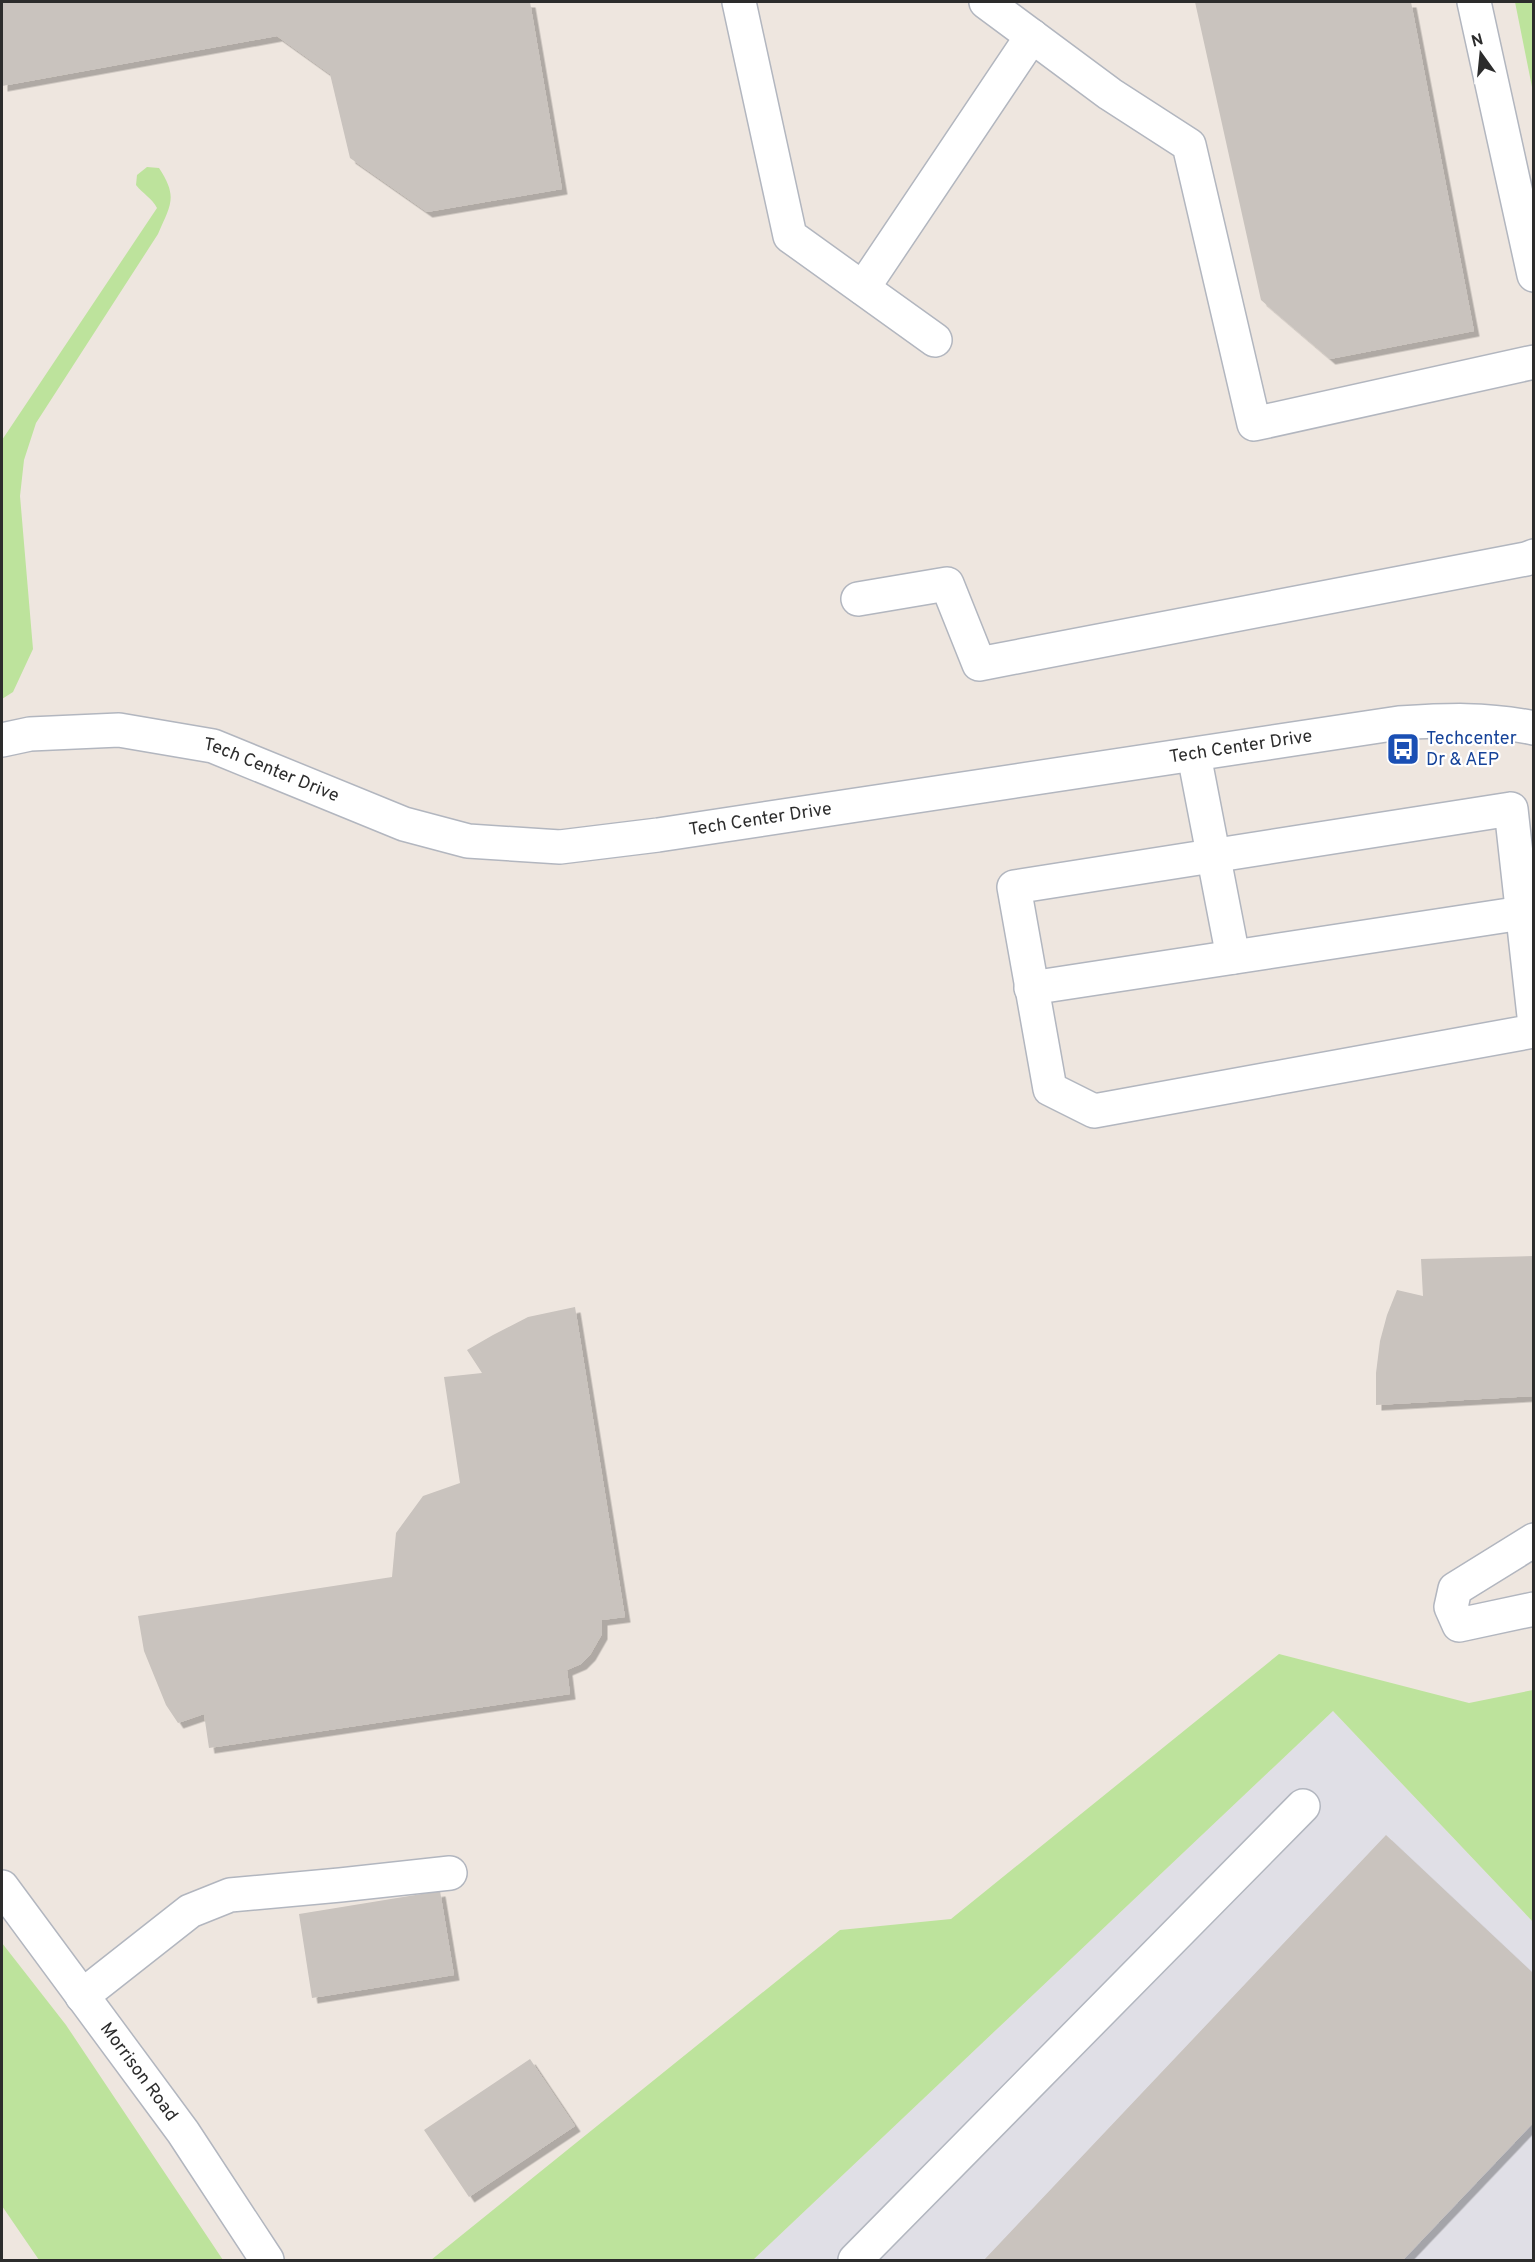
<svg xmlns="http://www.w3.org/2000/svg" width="1535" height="2262" font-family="Overpass,sans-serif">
  <defs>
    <filter id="shadow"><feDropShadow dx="5.5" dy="5.5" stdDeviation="0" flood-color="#0004"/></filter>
  </defs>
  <rect width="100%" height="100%" fill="#eee6df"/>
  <path fill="#e0dfe6" d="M1333,1711l200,211v338h-780z"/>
  <path fill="#bde39c" d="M1515,2h18v90z
    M147,167l12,1c19,29 12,36 -1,66l-122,189 -12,37 -4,36 13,153 -20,43 -11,7v-259l155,-232c-5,-10 -14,-14 -21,-23l1,-10z
    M1279,1654l190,49 64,-13v232l-200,-211 -580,549h-322l409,-330 111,-11z
    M2,1943l64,82 157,235h-184l-37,-54z"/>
  <path fill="#c9c3be" filter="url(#shadow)" d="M2,2h528l32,187 -135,23 -77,-54 -20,-84 -53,-38 -275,50z
    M1195,2h216l63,329 -144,28 -69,-59z
    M1534,1256v140l-158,9v-32l4,-32 7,-26 10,-25 26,6 -2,-37z
    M575,1307l50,310 -23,3v14l-12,21 -9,9 -14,6 3,24 -361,54 -5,-34 -26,9 -12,-18 -22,-54 -6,-35 254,-39 4,-44 27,-37 37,-13 -16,-106 38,-4 -15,-23 26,-15 35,-18z
    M1386,1835l148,139v148l-131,138h-419z
    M440,1891l14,84 -142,23 -13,-84z
    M530,2059l45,67 -106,71 -45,-67z"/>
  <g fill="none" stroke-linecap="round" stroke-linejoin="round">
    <g stroke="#b2b6bf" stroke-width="36">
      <g id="minor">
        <path d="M739,2l51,234 145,104"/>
        <path d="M986,2l124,92 79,51 65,279 280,-62"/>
        <path d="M1474,2l60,273"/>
        <path d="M863,288l169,-252"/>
        <path d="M858,599l89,-15 32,80 547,-105 8,-3"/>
        <path id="s1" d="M2,740l28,-6 89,-4 94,16 191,78 64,17 92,6 98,-12 741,-112c48,-3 86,-5 135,5"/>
        <path d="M1194,755l39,202"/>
        <path d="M1031,988l491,-75"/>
        <path d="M1534,1016l-23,-207 -497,78 36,202 44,22 440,-80"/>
        <path d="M1534,1540l-79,49 -4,18 8,18 75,-16"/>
        <path id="s2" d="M2,1887l181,245 84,128"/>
        <path d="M82,1996l108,-85 40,-16 110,-10 110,-12"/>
        <path d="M855,2260l448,-454"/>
      </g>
    </g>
    <use href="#minor" stroke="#fff" stroke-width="33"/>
  </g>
  <defs>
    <g id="bus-square" transform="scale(1.725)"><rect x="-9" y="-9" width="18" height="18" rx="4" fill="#1a4fb4" stroke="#fff"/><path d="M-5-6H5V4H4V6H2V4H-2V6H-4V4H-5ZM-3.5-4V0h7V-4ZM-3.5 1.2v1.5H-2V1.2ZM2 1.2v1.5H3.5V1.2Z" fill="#fff"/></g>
  </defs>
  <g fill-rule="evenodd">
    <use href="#bus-square" x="1403" y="749"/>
  </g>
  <g text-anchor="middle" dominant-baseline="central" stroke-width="4.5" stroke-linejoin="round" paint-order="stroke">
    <g font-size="18" fill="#164399" stroke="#fff" text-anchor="start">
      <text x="1426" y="739">Techcenter<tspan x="1426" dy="21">Dr &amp; AEP</tspan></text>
    </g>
    <g font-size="18" fill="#2c2c2c" stroke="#fff">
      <text stroke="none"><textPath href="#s1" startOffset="1266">Tech Center Drive</textPath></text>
      <text stroke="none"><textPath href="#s1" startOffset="276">Tech Center Drive</textPath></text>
      <text stroke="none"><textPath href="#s1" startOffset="780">Tech Center Drive</textPath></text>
      <text stroke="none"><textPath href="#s2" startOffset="230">Morrison Road</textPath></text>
    </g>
  </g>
  <rect width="1535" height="2262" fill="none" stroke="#2c2c2c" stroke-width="6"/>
  <g transform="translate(1481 54) rotate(345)" stroke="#ffffff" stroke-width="4.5" paint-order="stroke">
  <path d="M0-4.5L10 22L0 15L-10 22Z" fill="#2c2c2c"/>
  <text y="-9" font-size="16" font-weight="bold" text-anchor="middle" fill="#2c2c2c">N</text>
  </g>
</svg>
